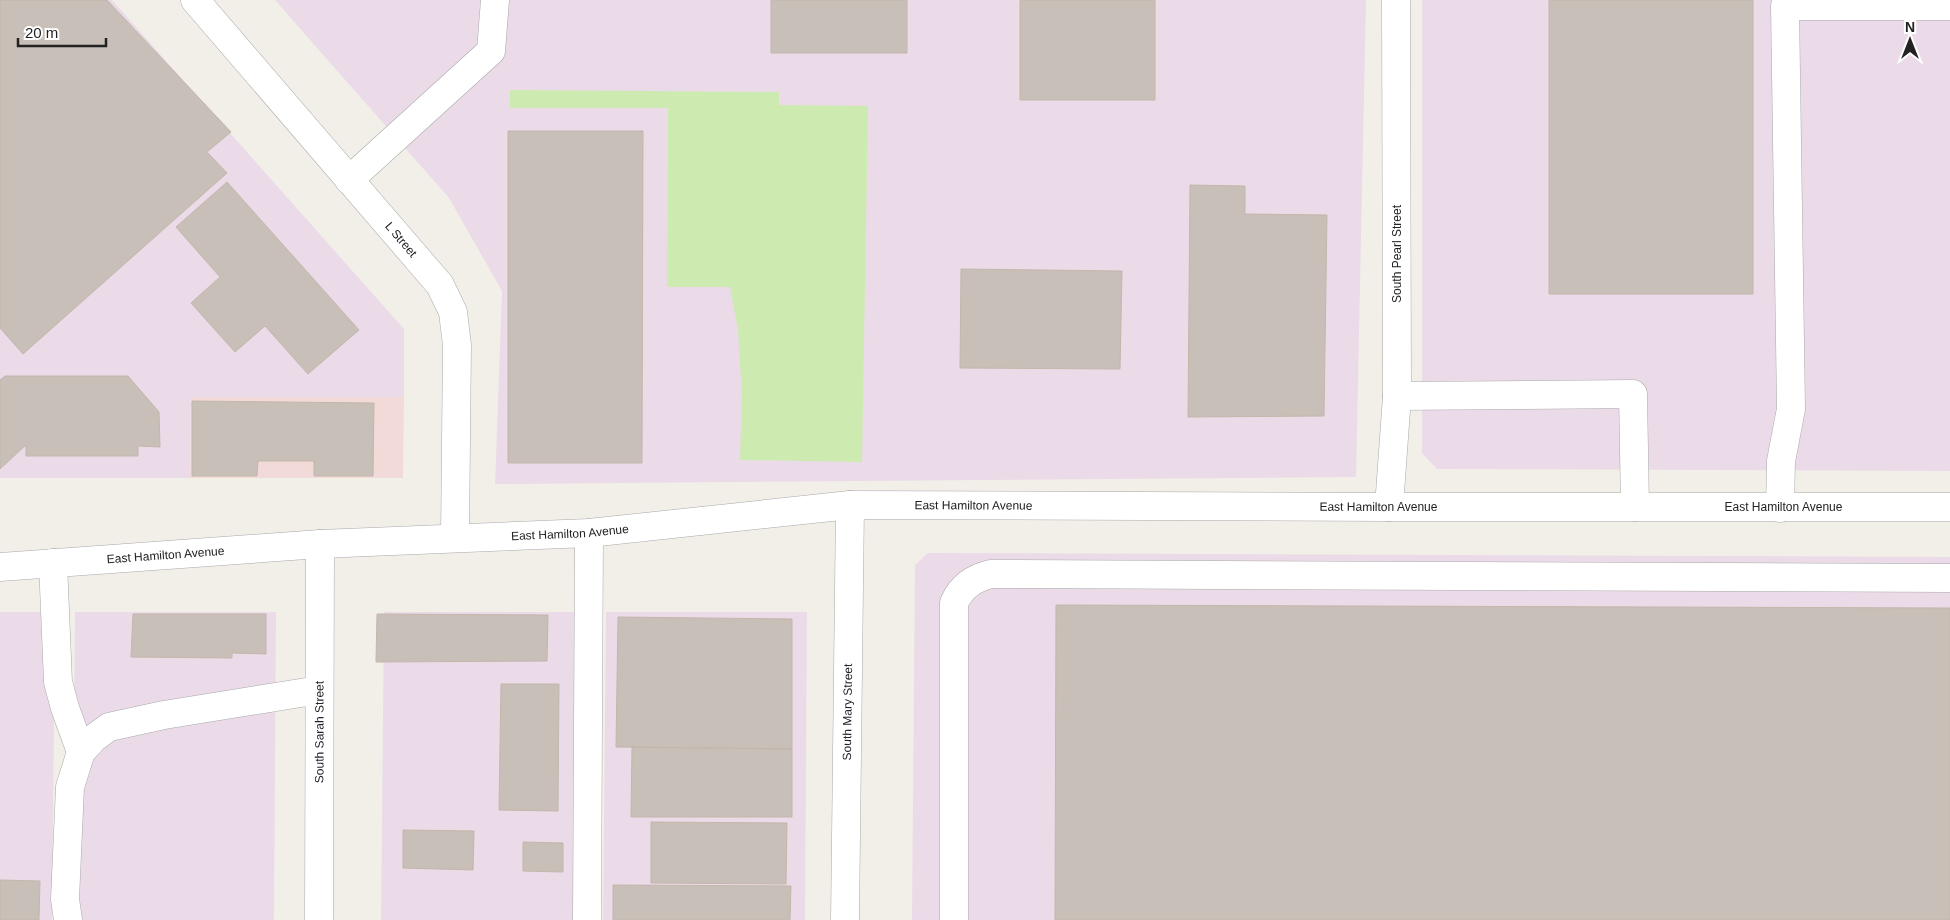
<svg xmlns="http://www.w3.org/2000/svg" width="1950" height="920" font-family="Helvetica,sans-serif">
  <rect width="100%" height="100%" fill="#f2efe9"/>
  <path fill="#f2dad9" d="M191,397h213l-1,81h-213z"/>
  <path fill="#ebdbe8" d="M0,0h112l292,329v68h-213l-1,81h-190z
    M275,0h1091l-10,477 -861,7 7,-193 -53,-93z
    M1422,0h528v471l-513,-2 -15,-16z
    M928,553l1022,4v363h-1038l3,-355z
    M0,612h55l-3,308h-52z
    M75,612h201l-2,308h-202z
    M384,612h201l-2,308h-202z
    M606,612h201l-2,308h-202z"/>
  <path fill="#cdebb0" d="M510,90l269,2v13l89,1 -6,356 -122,-2 2,-65 -4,-65 -8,-43h-63l1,-179h-158z"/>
  <path fill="#c7bfb8" stroke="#c4b6ab" d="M0,0h107l124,132 -24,20 20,21 -204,181 -23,-26z
    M771,0h136v53h-136z
    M1020,0h135v100h-135z
    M1549,0h204v294h-204z
    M508,131h135l-1,332h-134z
    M227,182l132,148 -51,44 -43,-48 -30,26 -44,-49 29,-26 -44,-50z
    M1190,185l55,1v28l82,1 -3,201 -136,1z
    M961,269l161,2 -2,98 -160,-1z
    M5,376h123l31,36 1,35 -22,-1v10h-112v-11l-26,24v-89z
    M192,401l182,2 -1,73h-59v-15h-56l-1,15h-65z
    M1056,605l894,3v312h-895z
    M133,614h133v40l-34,-1v5l-101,-1z
    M377,614l171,1 -1,46 -171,1z
    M618,617l174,2v130l-176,-2z
    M501,684h58l-1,127 -59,-1z
    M632,747l160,2v68h-161z
    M651,822l136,1 -1,61 -135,-1z
    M403,830l71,1 -1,39 -70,-2z
    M523,842l40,1v29l-40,-1z
    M0,880l40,1 -1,39h-39z
    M613,885l178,1 -1,34h-177z"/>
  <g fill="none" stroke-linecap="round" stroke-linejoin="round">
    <g stroke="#a9a9a9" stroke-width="29">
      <g id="minor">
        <path id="s1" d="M195,0l245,285 13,27 4,33 -2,193"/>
        <path d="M349,180l142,-129 4,-51"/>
        <path d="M1397,396l236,-2 2,113"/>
        <path d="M1389,507l8,-111 -1,-396"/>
        <path d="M1780,508l1,-47 10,-52 -6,-403h165"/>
        <path d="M53,563l5,119 7,26 16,44"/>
        <path id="s2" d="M0,567l320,-23 269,-11 261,-28 539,2h561"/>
        <path d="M68,920l-3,-21 5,-112 11,-35 13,-14 15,-11 55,-12 155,-25"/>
        <path id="s3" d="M319,920l1,-376"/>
        <path d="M587,920l2,-387"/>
        <path id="s4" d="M845,920l5,-415"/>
        <path d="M954,920v-317c7,-16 19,-25 37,-29l959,4"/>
      </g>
    </g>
    <use href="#minor" stroke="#fff" stroke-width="28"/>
  </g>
  <g text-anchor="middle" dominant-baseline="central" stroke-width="5" stroke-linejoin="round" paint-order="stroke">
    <g font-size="12" fill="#222" stroke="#fff">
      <text stroke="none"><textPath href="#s1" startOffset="316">L Street</textPath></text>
      <text transform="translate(1397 254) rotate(-90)">South Pearl Street</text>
      <text stroke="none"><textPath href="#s2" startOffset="976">East Hamilton Avenue</textPath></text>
      <text stroke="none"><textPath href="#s2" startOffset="1381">East Hamilton Avenue</textPath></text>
      <text stroke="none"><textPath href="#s2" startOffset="1786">East Hamilton Avenue</textPath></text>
      <text stroke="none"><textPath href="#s2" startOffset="571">East Hamilton Avenue</textPath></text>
      <text stroke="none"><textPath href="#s2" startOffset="166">East Hamilton Avenue</textPath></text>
      <text stroke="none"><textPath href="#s4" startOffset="208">South Mary Street</textPath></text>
      <text stroke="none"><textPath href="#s3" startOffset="188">South Sarah Street</textPath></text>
    </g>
  </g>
  <g transform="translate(1910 40)" stroke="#ffffff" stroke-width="4" paint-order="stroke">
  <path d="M0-4L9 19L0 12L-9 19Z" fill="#222222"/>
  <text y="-8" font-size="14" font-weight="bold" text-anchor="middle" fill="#222222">N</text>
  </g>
  <path d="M18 38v8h88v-8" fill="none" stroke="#222222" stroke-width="2.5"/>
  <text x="25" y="38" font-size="15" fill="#222222" stroke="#ffffff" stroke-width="4" paint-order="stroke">20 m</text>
</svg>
